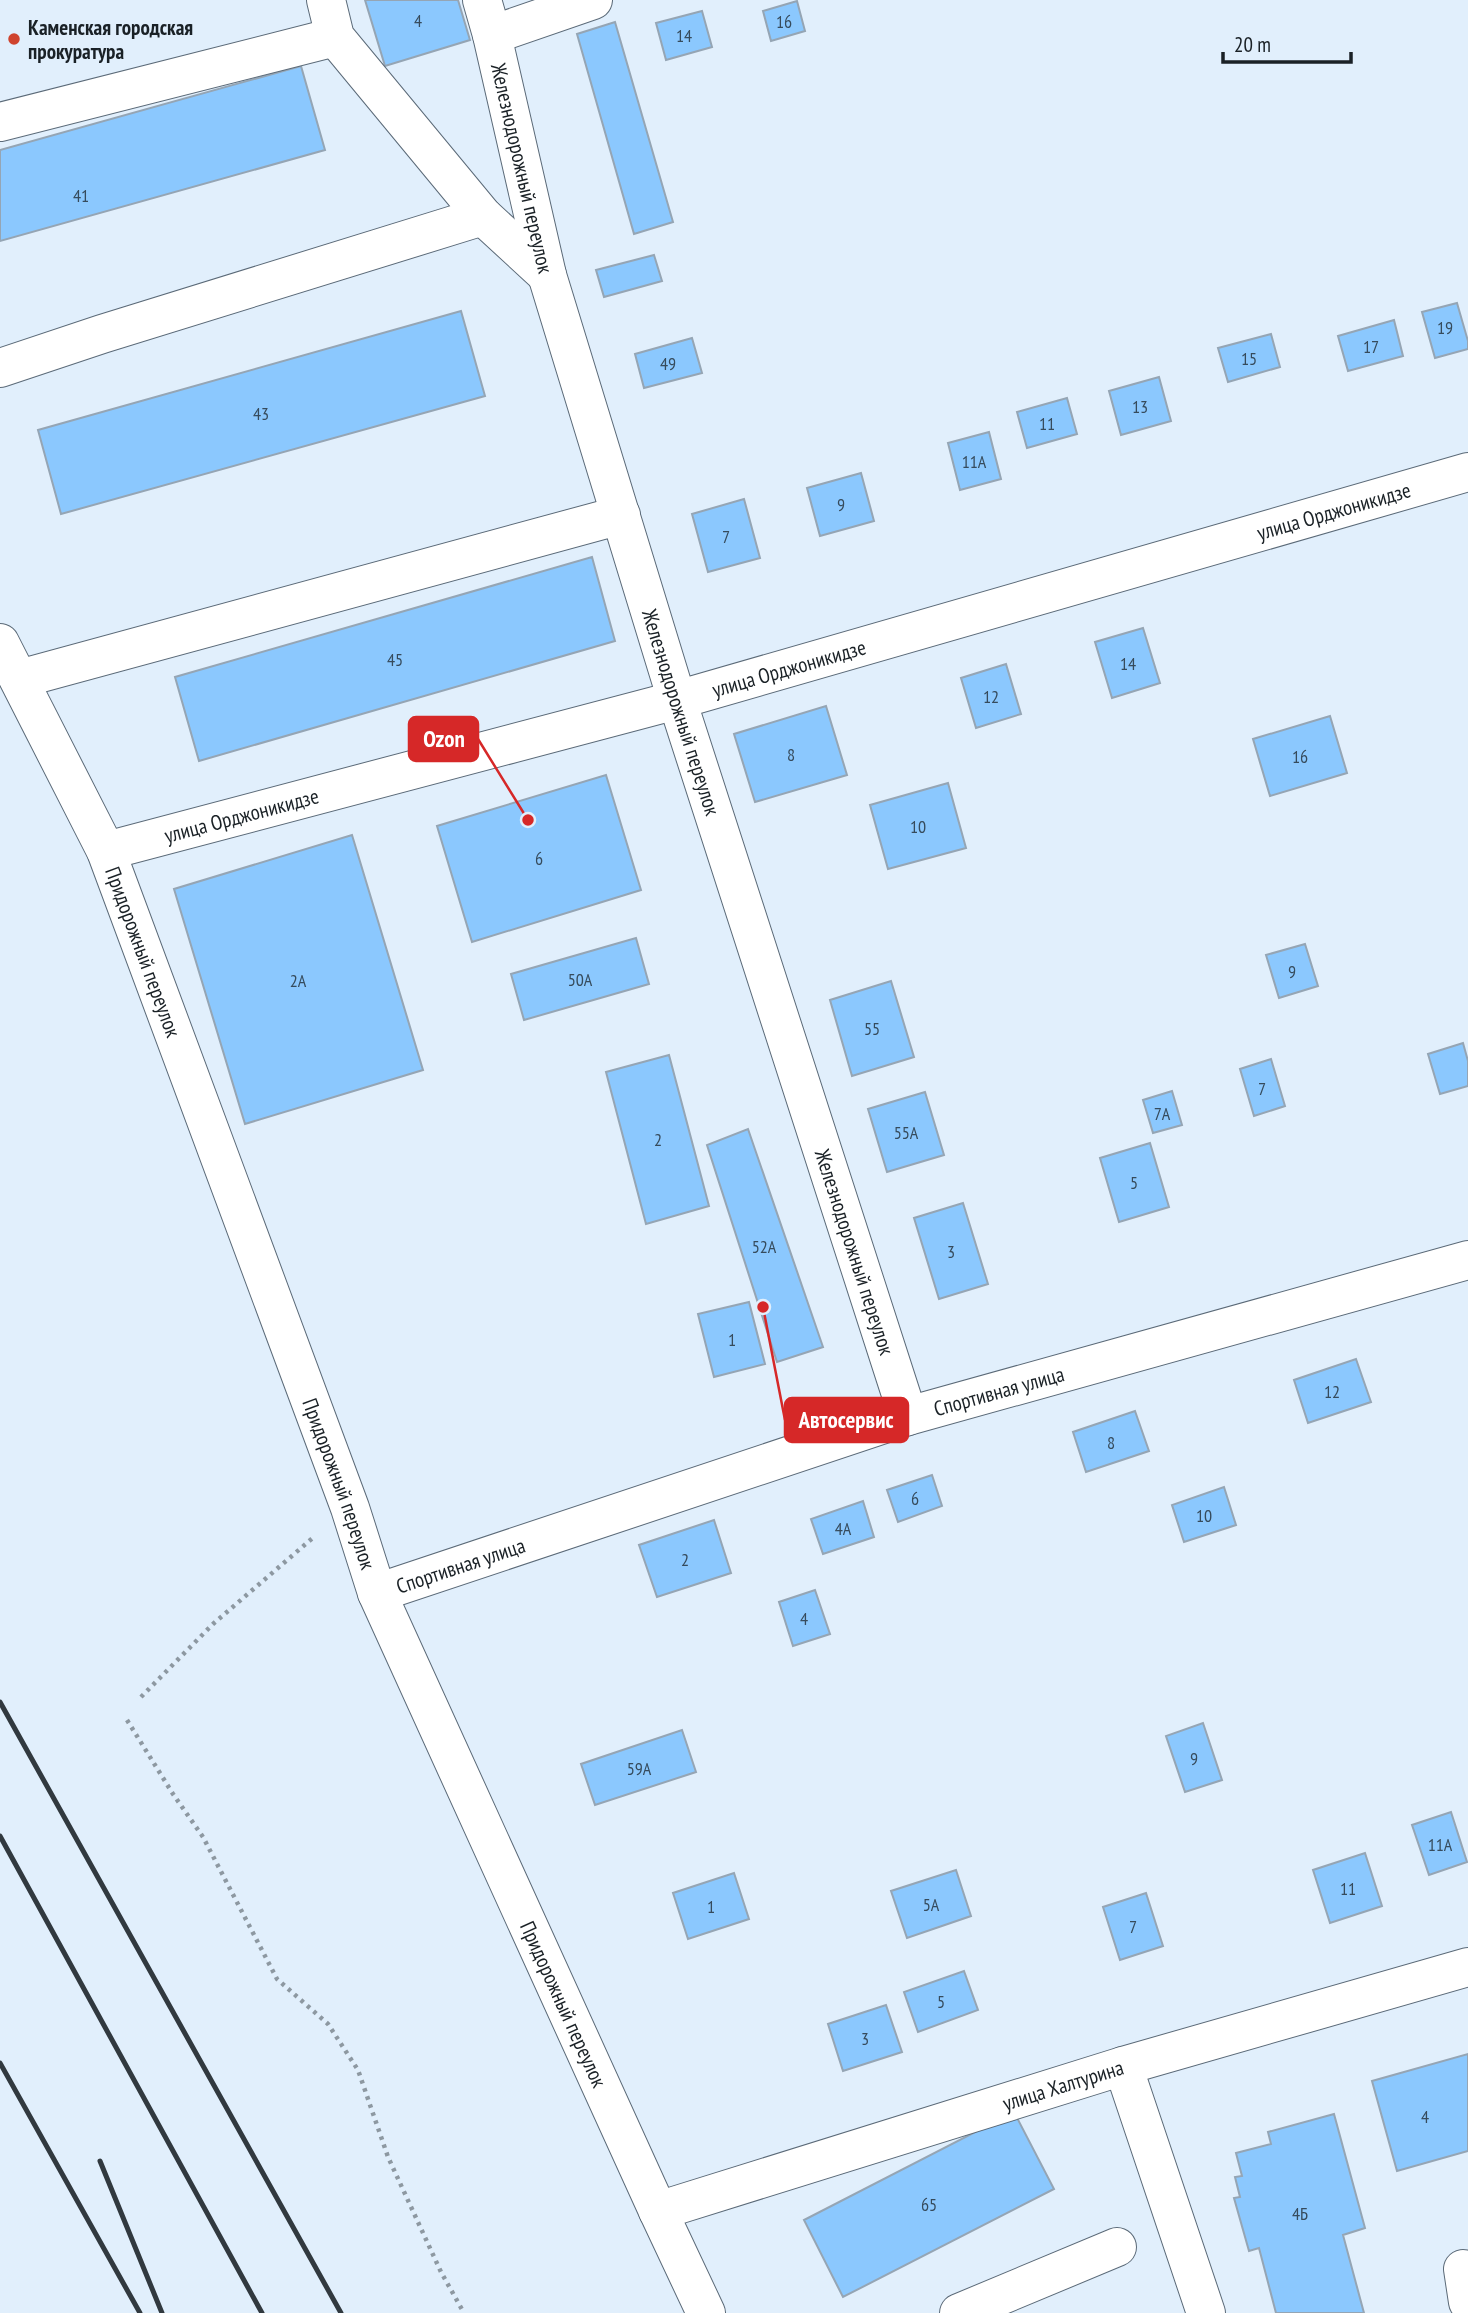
<svg xmlns="http://www.w3.org/2000/svg" width="1468" height="2313" font-family="'PT Sans Narrow',sans-serif">
  <rect width="100%" height="100%" fill="#e1effc"/>
  <path fill="#8bc8fe" stroke="#95a5b4" stroke-width="2" d="M365,0h93l12,40 -85,26z
    M797,1l8,30 -34,10 -8,-30z
    M702,11l10,36 -46,13 -10,-37z
    M615,22l58,200 -39,12 -57,-200z
    M301,66l24,84 -325,91v-91z
    M654,255l8,26 -58,16 -8,-27z
    M1457,303l11,38v8l-33,9 -13,-46z
    M461,311l24,85 -424,118 -23,-84z
    M1394,320l9,36 -55,15 -10,-35z
    M1271,334l9,33 -52,15 -10,-34z
    M692,338l10,35 -58,15 -9,-34z
    M1159,377l12,44 -50,14 -12,-44z
    M1067,398l10,36 -50,14 -10,-36z
    M989,432l12,47 -41,11 -12,-47z
    M861,473l13,48 -54,15 -13,-48z
    M744,499l16,59 -52,14 -16,-58z
    M592,557l23,84 -416,120 -24,-84z
    M1143,628l17,55 -48,15 -17,-56z
    M1006,664l15,50 -45,14 -15,-50z
    M826,706l21,69 -92,27 -21,-68z
    M1330,716l17,57 -77,23 -17,-57z
    M606,775l35,115 -169,52 -35,-116z
    M948,783l18,65 -78,21 -18,-64z
    M352,835l71,235 -178,54 -71,-235z
    M636,938l13,46 -125,36 -13,-46z
    M1305,944l13,42 -39,12 -13,-43z
    M891,981l23,76 -62,19 -22,-76z
    M1463,1043l5,18v25l-28,8 -12,-40z
    M669,1055l40,151 -63,18 -40,-152z
    M1271,1059l14,47 -31,10 -14,-47z
    M1172,1091l10,34 -29,8 -10,-33z
    M925,1092l19,63 -57,17 -19,-63z
    M748,1129l75,218 -46,15 -70,-217z
    M1150,1143l19,64 -50,15 -19,-64z
    M963,1203l25,81 -49,15 -25,-81z
    M749,1302l16,62 -51,13 -16,-63z
    M1356,1359l15,43 -63,21 -14,-43z
    M1135,1411l14,40 -63,21 -13,-40z
    M932,1475l10,31 -44,16 -11,-32z
    M1224,1487l12,38 -52,17 -12,-37z
    M863,1501l11,36 -51,17 -12,-35z
    M714,1520l17,53 -74,24 -18,-52z
    M815,1590l15,44 -37,12 -14,-44z
    M1203,1723l19,57 -37,12 -19,-56z
    M682,1730l14,42 -101,33 -14,-41z
    M1451,1812l16,50 -38,13 -17,-50z
    M1365,1853l17,53 -52,17 -17,-53z
    M956,1870l15,46 -64,22 -16,-47z
    M734,1873l15,46 -61,20 -15,-46z
    M1146,1893l17,53 -43,14 -17,-53z
    M964,1971l14,39 -60,22 -14,-40z
    M886,2005l16,47 -59,19 -15,-47z
    M1468,2054v97l-71,20 -25,-90z
    M1014,2112l40,77 -211,108 -39,-77z
    M1334,2114l31,114 -22,7 21,78h-88l-17,-65 -10,3 -15,-53 6,-1 -5,-20 7,-1 -6,-23 35,-9 -3,-12z"/>
  <g fill="none" stroke-linecap="round" stroke-linejoin="round">
    <g stroke="#5b6a78" stroke-width="40">
      <g id="minor">
        <path d="M326,0l9,37 148,179 64,59"/>
        <path id="s1" d="M482,0l10,35 55,240 130,425 231,716"/>
        <path d="M492,35l101,-35"/>
        <path d="M0,122l335,-85"/>
        <path d="M0,368l102,-34 381,-118"/>
        <path id="s2" d="M0,643l106,208 244,657 27,85 281,618 48,102"/>
        <path d="M19,679l602,-164"/>
        <path id="s3" d="M106,851l571,-151 791,-228"/>
        <path id="s4" d="M377,1593l531,-177 560,-156"/>
        <path d="M1123,2066l83,247"/>
        <path id="s5" d="M658,2211l465,-145 345,-99"/>
        <path d="M1463,2269l5,33"/>
        <path d="M959,2313l158,-66"/>
      </g>
    </g>
    <path stroke="#8d98a1" stroke-width="4.5" stroke-dasharray="3.5 5" stroke-linecap="butt" d="M141,1697l72,-73 102,-88
      M127,1720l46,74 30,43 74,142 51,45 30,46 30,87 53,115 23,41"/>
    <use href="#minor" stroke="#fff" stroke-width="38"/>
    <path stroke="#31393f" stroke-width="5" d="M0,1702l341,611
      M0,1836l262,477
      M0,2063l140,250
      M100,2161l62,152"/>
  </g>
  <circle fill="#cf432e" stroke="#e1effc" stroke-width="2.5" cx="14" cy="39" r="7"/>
  <g text-anchor="middle" dominant-baseline="central" stroke-width="5" stroke-linejoin="round" paint-order="stroke">
    <g font-size="18" fill="#364b5c">
      <text x="418" y="20">4</text>
      <text x="784" y="21">16</text>
      <text x="684" y="35">14</text>
      <text x="81" y="195">41</text>
      <text x="1445" y="327">19</text>
      <text x="1371" y="346">17</text>
      <text x="1249" y="358">15</text>
      <text x="668" y="363">49</text>
      <text x="1140" y="406">13</text>
      <text x="261" y="413">43</text>
      <text x="1047" y="423">11</text>
      <text x="974" y="461">11А</text>
      <text x="841" y="504">9</text>
      <text x="726" y="536">7</text>
      <text x="395" y="659">45</text>
      <text x="1128" y="663">14</text>
      <text x="991" y="696">12</text>
      <text x="791" y="754">8</text>
      <text x="1300" y="756">16</text>
      <text x="918" y="826">10</text>
      <text x="539" y="858">6</text>
      <text x="1292" y="971">9</text>
      <text x="580" y="979">50А</text>
      <text x="298" y="980">2А</text>
      <text x="872" y="1028">55</text>
      <text x="1262" y="1088">7</text>
      <text x="1162" y="1113">7А</text>
      <text x="906" y="1132">55А</text>
      <text x="658" y="1139">2</text>
      <text x="1134" y="1182">5</text>
      <text x="764" y="1246">52А</text>
      <text x="951" y="1251">3</text>
      <text x="732" y="1339">1</text>
      <text x="1332" y="1391">12</text>
      <text x="1111" y="1442">8</text>
      <text x="915" y="1498">6</text>
      <text x="1204" y="1515">10</text>
      <text x="843" y="1528">4А</text>
      <text x="685" y="1559">2</text>
      <text x="804" y="1618">4</text>
      <text x="1194" y="1758">9</text>
      <text x="639" y="1768">59А</text>
      <text x="1440" y="1844">11А</text>
      <text x="1348" y="1888">11</text>
      <text x="931" y="1904">5А</text>
      <text x="711" y="1906">1</text>
      <text x="1133" y="1926">7</text>
      <text x="941" y="2001">5</text>
      <text x="865" y="2038">3</text>
      <text x="1425" y="2116">4</text>
      <text x="929" y="2204">65</text>
      <text x="1300" y="2213">4Б</text>
    </g>
    <g font-size="21" font-weight="bold" fill="#1a2126" stroke="#e1effc" text-anchor="start">
      <text x="28" y="27">Каменская городская<tspan x="28" dy="24">прокуратура</tspan></text>
    </g>
    <g font-size="21" fill="#1a2126" stroke="#e1effc">
      <text stroke="none"><textPath href="#s1" startOffset="173">Железнодорожный переулок</textPath></text>
      <text stroke="none"><textPath href="#s3" startOffset="1274">улица Орджоникидзе</textPath></text>
      <text stroke="none"><textPath href="#s3" startOffset="707">улица Орджоникидзе</textPath></text>
      <text stroke="none"><textPath href="#s1" startOffset="740">Железнодорожный переулок</textPath></text>
      <text stroke="none"><textPath href="#s3" startOffset="140">улица Орджоникидзе</textPath></text>
      <text stroke="none"><textPath href="#s2" startOffset="341">Придорожный переулок</textPath></text>
      <text stroke="none"><textPath href="#s1" startOffset="1307">Железнодорожный переулок</textPath></text>
      <text stroke="none"><textPath href="#s4" startOffset="654">Спортивная улица</textPath></text>
      <text stroke="none"><textPath href="#s2" startOffset="908">Придорожный переулок</textPath></text>
      <text stroke="none"><textPath href="#s4" startOffset="88">Спортивная улица</textPath></text>
      <text stroke="none"><textPath href="#s2" startOffset="1475">Придорожный переулок</textPath></text>
      <text stroke="none"><textPath href="#s5" startOffset="424">улица Халтурина</textPath></text>
    </g>
  </g>
  <path fill="none" stroke="#d62828" stroke-width="2.5" d="M528 820L478 739M763 1307L785 1420"/>
  <g fill="#d62828" stroke="#e1effc" stroke-width="2.5">
    <circle cx="528" cy="820" r="7"/>
    <circle cx="763" cy="1307" r="7"/>
  </g>
  <g fill="#d62828" stroke="#d62828" stroke-width="2.5">
    <rect x="409" y="717" width="69" height="44" rx="7"/>
    <rect x="785" y="1398" width="123" height="44" rx="7"/>
  </g>
  <g font-size="23" text-anchor="middle" font-weight="bold" fill="#fff">
    <text x="444" y="747">Ozon</text>
    <text x="846" y="1428">Автосервис</text>
  </g>
  <path d="M1223 52v10h128v-10" fill="none" stroke="#1a2126" stroke-width="3.5"/>
  <text x="1234" y="52" font-size="21" fill="#1a2126" stroke="#e1effc" stroke-width="5" paint-order="stroke">20 m</text>
</svg>
